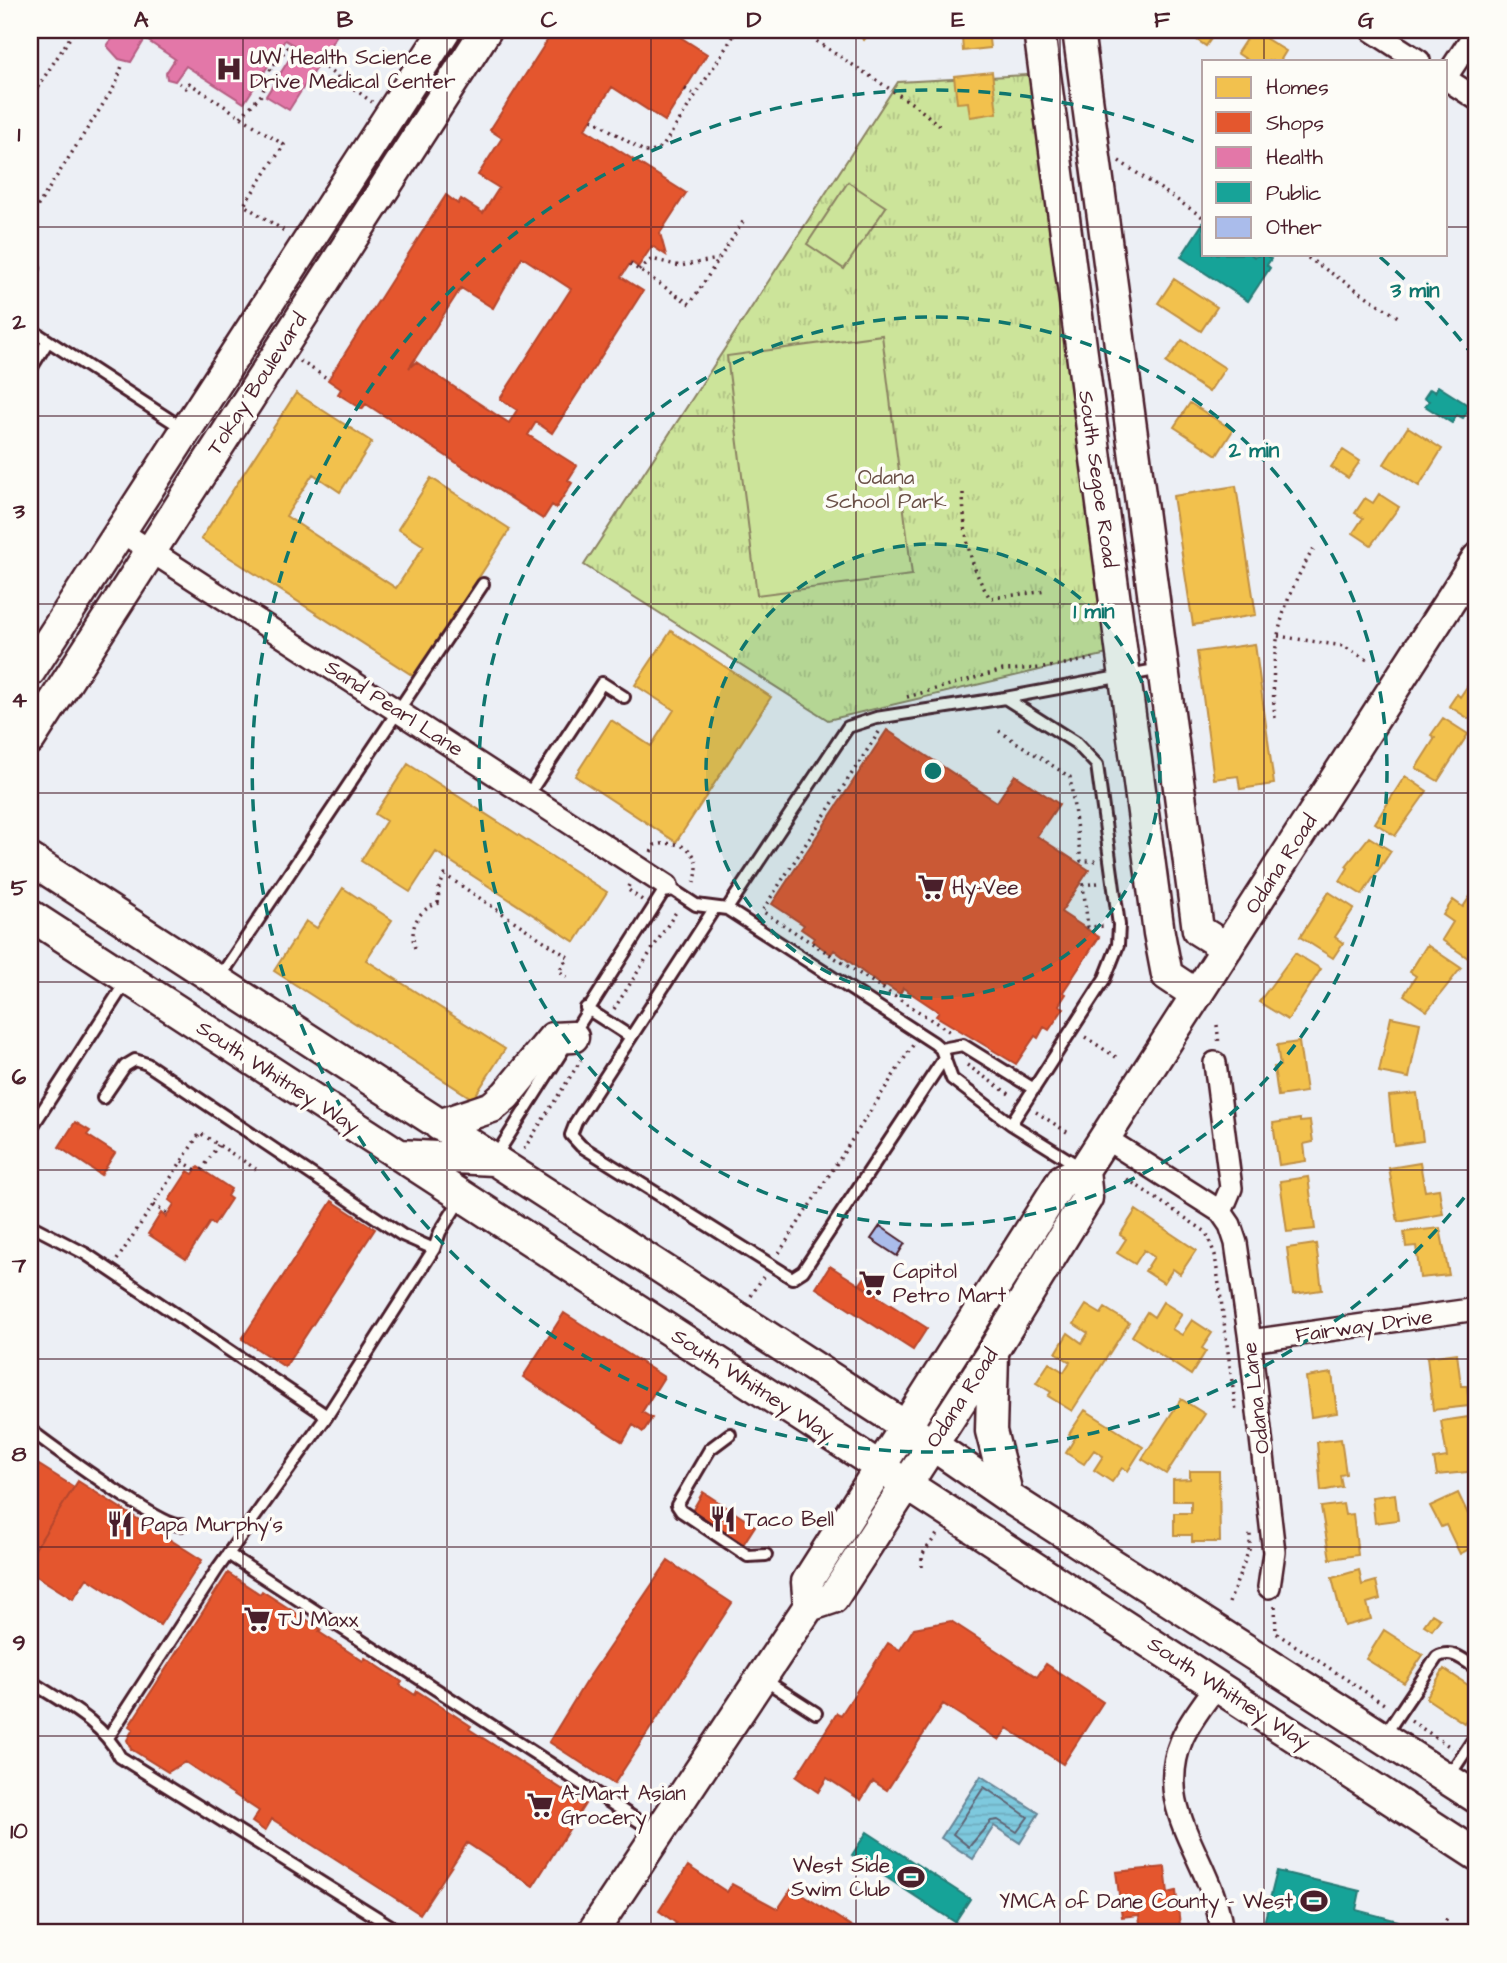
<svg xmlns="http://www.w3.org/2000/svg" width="1507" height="1963" font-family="'Architects Daughter',sans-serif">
  <defs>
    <pattern id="grass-tufts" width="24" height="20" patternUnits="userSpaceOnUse" patternTransform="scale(1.75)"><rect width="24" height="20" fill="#cce49a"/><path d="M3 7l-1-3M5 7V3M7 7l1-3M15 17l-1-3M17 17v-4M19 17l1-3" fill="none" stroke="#b1c385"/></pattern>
    <pattern id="water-rules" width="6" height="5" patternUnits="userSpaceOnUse" patternTransform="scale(1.75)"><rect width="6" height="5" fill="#7ec9de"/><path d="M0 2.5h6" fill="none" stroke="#6eacbf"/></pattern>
  </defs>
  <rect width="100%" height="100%" fill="#eceff5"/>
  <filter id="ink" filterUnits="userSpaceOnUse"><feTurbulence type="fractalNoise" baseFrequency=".0143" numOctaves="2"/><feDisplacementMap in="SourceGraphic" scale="14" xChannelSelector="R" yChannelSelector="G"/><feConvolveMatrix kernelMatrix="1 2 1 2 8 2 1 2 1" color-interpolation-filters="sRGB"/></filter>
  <g filter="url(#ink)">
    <path fill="url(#grass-tufts)" stroke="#8b8262" stroke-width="2" d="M1046,74l74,577 -292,69 -244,-155 314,-483z"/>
    <path fill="#cce49a" stroke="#8b8262" stroke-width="2" d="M848,182l38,25 -42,62 -37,-25z
      M882,335l30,240 -155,20 -30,-239z"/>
    <path fill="url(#water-rules)" stroke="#698596" stroke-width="2" d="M981,1776l58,37 -19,30 -26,-17 -21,33 -32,-21z"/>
    <path fill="#f2c14e" stroke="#c09044" stroke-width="2" d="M852,30h20l-8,10z
      M949,30h39l2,18 -27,3 -1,-14 -12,1z
      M1182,30h17l-5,8z
      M1204,30h13l-11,16 -9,-6z
      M1252,30l34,21 -6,10h-31l-12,-8z
      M992,72l5,41 -27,4 -2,-15 -11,1 -3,-27z
      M1174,279l43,28 -16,24 -43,-28z
      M1182,340l43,28 -16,24 -43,-29z
      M296,393l76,49 -32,50 -27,-18 -27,42 110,72 28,-42 -26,-17 33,-51 79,51 -95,148 -214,-138z
      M1190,403l43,27 -16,25 -43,-28z
      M1408,427l34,22 -23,37 -35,-22z
      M1343,450l17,11 -12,17 -17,-11z
      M1236,486l20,129 -63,10 -20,-129z
      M1379,494l20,13 -28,38 -18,-12 10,-15 -8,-5 10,-15 8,5z
      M671,631l100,66 -95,145 -101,-66 36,-56 40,26 23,-36 -39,-25z
      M1255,644l19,140 -34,5 -2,-13 -24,3 -17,-127z
      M1475,675l2,1v48l-28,-18 8,-12 3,3z
      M1443,718l25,16 -30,47 -22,-13 19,-30 -4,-3z
      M408,764l199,128 -32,50 -139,-90 -26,40 -49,-31 25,-40 -11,-7z
      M1405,776l22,15 -32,45 -20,-13z
      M1369,837l22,14 -29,44 -22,-14 8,-13 -2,-2z
      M343,888l49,32 -26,40 139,89 -32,50 -199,-128 32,-50 11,7z
      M1329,892l25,16 -19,29 8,6 -10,15 -33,-21z
      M1471,895l6,4v52l-6,9 -29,-20 11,-18 -10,-7 10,-15 10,7z
      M1427,945l34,23 -34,43 -23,-16 12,-19 -6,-4z
      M1295,953l26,16 -33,51 -29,-18z
      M1391,1017l29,6 -11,55 -30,-6z
      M1299,1042l7,50 -28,4 -4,-29 6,-1 -3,-21z
      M1417,1093l6,48 -29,4 -5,-49z
      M1300,1119v3l10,-1 3,21 -9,2 2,17 -27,4 -6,-42z
      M1420,1163l5,28 14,-2 4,25 -45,8 -9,-54z
      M1308,1177l7,52 -28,3 -7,-51z
      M1136,1210l60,40 -16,24 -7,-5 -9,14 -19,-12 9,-14 -10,-7 -9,14 -18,-11 9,-14 -6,-4z
      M1440,1228l9,47 -29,3 -4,-32 -10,1 -2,-15z
      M1316,1244l6,46 -29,4 -6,-46z
      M1163,1302l19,12 -10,15 10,6 10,-15 20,13 -10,15 4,3 -15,24 -59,-39 15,-24 7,5z
      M1086,1305l15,9 4,-6 24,15 -57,88 -24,-15 3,-4 -15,-9 13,-20 15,9 6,-10 -14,-9 12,-20 14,10 6,-10 -14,-9z
      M1457,1353l4,33h6l2,20 -36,4 -6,-53z
      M1332,1373l5,40 -26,4 -5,-40z
      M1181,1399l24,15 -39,60 -24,-15z
      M1085,1410l58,37 -15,24 -6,-3 -10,14 -18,-12 9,-14 -9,-6 -10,14 -18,-11 9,-15 -6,-4z
      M1469,1417l8,54 -40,4 -3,-16 13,-2 -6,-36z
      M1341,1439l5,35 -6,1 2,12 -21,4 -4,-49z
      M1190,1471h29l1,71h-28v-7h-18v-22h17v-12h-18v-21l17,-1z
      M1458,1493l10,21 9,-5v36l-17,9 -14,-29 -5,2 -11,-21z
      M1395,1494l3,26 -23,3 -3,-26z
      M1343,1504l2,11 8,-1 5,41 -28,4 -9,-52z
      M1359,1570l3,15 14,-4 4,18 -13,4 4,16 -27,7 -12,-48z
      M1432,1614l8,5 -8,11 -8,-5z
      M1384,1630l39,25 -19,28 -38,-24z
      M1444,1669l33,22v12l-13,20 -38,-25z"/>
    <path fill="#e4572e" stroke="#b6462d" stroke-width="2" fill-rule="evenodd" d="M554,30h115l38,24 -42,67 -53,-34 -27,42 101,64 -26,40 6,22 -14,-9 -14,21 -7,-5 -10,15 22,14 -91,142 -16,-11 -8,13 49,31 -9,14 4,3 -16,25 -4,-3 -9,14 -177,-115 -4,5 -24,-15 3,-5 -13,-9 118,-185 12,9 3,-5 22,14 16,-25 -21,-13 24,-37 -12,-8zM522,257l49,32 -71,110 17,11 -8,13 -93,-61 -7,6 52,-80 32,20z
      M887,730l110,72 18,-27 44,29 -22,32 52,34 -28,42 38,25 -36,55 3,2 -7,11 5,3 -15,22 -5,-3 -6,11 -3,-2 -19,28 -80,-48 3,-4 -36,-24 -3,6 -14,-9 -2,3 -50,-38 -3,4 -19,-13 2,-3 -13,-9 3,-4 -32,-21z
      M75,1122l15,9 -3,4 28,18 -14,22 -42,-28z
      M198,1167l33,22 -4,7 4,3 -17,26 -4,-3 -24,37 -38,-25 13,-21 5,4 8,-13 -5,-4 19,-29 5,3z
      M332,1201l43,28 -90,138 -43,-28z
      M830,1266l97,62 -14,22 -97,-62z
      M869,1271l16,10 -9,14 -16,-11z
      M564,1313l100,64 -22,35 10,6 -9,14 -10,-7 -10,17 -100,-65z
      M30,1455l6,8 38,24 -44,70z
      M78,1481l124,79 -42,65 -73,-47 -14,21 -43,-27v-15z
      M703,1492l52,34 -13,20 -51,-33z
      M668,1561l64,42 -118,181 -65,-42 36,-59z
      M228,1573l32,21 2,-3 59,38 -2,3 44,29 2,-3 37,24 -2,3 15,10 2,-4 54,35 -2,3 116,75 -52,82 -66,-43 -47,71 -148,-95 -7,12 -13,-9 7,-11 -74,-49 -17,10 -37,-23 -4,-9 6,-11 -4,-3z
      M951,1621l86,56 9,-13 57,38 -40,62 -56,-36 -8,12 -56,-36 -56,86 -14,-9 -12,19 -34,-22 -9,14 -22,-15 41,-64 4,2 47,-72 12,7 14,-22z
      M688,1866l39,26 5,-8 46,25 14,-21 70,45h-185l-5,-3 4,-7 -17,-12z
      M1165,1867l3,26 8,-2 5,42h-40l-2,-18 -17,2 -6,-45z"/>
    <path fill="#e377a8" stroke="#b55d82" stroke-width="2" d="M118,30h222l-51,80 -23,-14 31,-49 -12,-7 -41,63 -58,-37 -11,15 -8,-2 -1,-6 9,-14 -30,-20 -14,23 -12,-3 -12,-13z"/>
    <path fill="#17a398" stroke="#267b77" stroke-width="2" d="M1203,223l1,31h46l4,3 10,-3 7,5 -4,6 3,3 -22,33 -67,-44z
      M1438,386l33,21 -8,11 -6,-3 -5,8 -27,-17 4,-5 -5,-3 6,-9 5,3z
      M867,1832l103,67 -15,23 -103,-67z
      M1277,1871l83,20 -4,19 42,11 -3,12h-111l-21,-6z"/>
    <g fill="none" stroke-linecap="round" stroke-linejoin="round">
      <path stroke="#5f6373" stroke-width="2" d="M984,1787l44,30 -11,15 -19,-12 -7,1 -22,26 -16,-13z"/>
    </g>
    <path fill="#aabceb" stroke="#4a1f2b" stroke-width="2" d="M880,1226l25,17 -8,13 -26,-17z"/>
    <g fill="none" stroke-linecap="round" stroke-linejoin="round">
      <g stroke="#4a1f2b" stroke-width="16">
        <path id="lane" d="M30,275l4,-7
          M30,329l154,100
          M30,370l18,-29
          M1005,698l156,-29
          M528,795l74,-112 22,14
          M714,909l-138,213 -5,13 10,11 211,132 11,-7 142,-214
          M218,980l265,-396
          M586,1008l45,29
          M941,1049l22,-4 71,44
          M103,1098l22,-32 10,-6 12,4 255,171 32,14
          M1011,1124l69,43
          M30,1130l97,-150
          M495,1157l172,-271 29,19 31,4 207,134 7,6 11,30 59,45 94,-146 13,-33 1,-20 -22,-160 -21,-22 -71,-45 -129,20 -28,9 -121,182
          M30,1225l56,29 241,162
          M30,1430c20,15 135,100 151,95
          M730,1434l-20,15 -33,56 4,6 67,45 18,-1
          M228,1554l429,279
          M763,1679l53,34
          M30,1681c33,22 72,40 90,76l282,176
          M109,1736l109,-168 109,-152 107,-167 6,-17 22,-35
          M1384,1736l53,-79c15,-9 28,4 40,12
          M1449,1776l28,-42"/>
      </g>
      <g stroke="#4a1f2b" stroke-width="26">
        <path id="street" d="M1371,30l48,31
          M1446,77l31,-47
          M1446,79l31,20
          M120,531l547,355
          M1215,1063l16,125 -10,24
          M1105,1138l116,74 9,13 6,18 14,98 24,211 -5,35
          M1250,1341l227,-32
          M1217,1685c-12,17 -27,35 -35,54 -31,73 33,122 40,194"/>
      </g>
      <g stroke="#4a1f2b" stroke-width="35">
        <path id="secondary" d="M1039,30l120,903 8,42 30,20
          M1078,30l120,900 29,18
          M30,671l415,-641
          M30,739l456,-709
          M30,859l875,567 103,71 469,301
          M30,915l1447,940
          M439,1125l53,-18 14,-12 47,-57 20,-1
          M399,1155l94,5
          M993,1353l-2,78 17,66
          M809,1606l24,-8 160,-247 94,-153 -3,-28
          M592,1933l217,-327 -2,-24 256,-403 21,-9 393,-611"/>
      </g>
      <path stroke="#4a1f2b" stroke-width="3.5" stroke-dasharray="2 5" stroke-linecap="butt" d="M799,30l117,76 25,21
        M320,64l52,38
        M179,83l7,5 3,-5 95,62 -40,60 42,27
        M685,89l10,6
        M30,99l45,-69
        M241,117l21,-23 9,-26 18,-22
        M592,119l53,33h7l11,-6 73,-114
        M1119,161l85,57
        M30,218l86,-134 7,-21
        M1302,254l96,63
        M1267,256l2,-2
        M630,264l60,40 54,-84
        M639,270l13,-11 28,7 38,-7
        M300,361l25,16
        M963,493c1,39 5,72 27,105l57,-7
        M1278,636l65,10 28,16
        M907,697l96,-27 40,-2 55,-10
        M1275,718c-6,-66 4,-113 39,-170
        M999,731l71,46 11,84h15
        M879,732l-117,179 190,122
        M651,852l4,-7c30,-7 51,10 38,40
        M1098,883l-15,2 5,42 19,-1
        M629,885l-2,4 15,11
        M438,903l1,-15 6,-13 123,82 -9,14 8,6
        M415,948c-7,-23 5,-42 29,-46
        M614,1009l64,-100
        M1217,1025l2,20
        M1085,1037l31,20
        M967,1065l45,31
        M1036,1112l31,20
        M524,1149l57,-89
        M182,1161l14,9
        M202,1170l16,-25
        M1127,1179l79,53 9,23 21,156
        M153,1205l15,9
        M779,1253l134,-208
        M117,1260l83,-127 56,36
        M751,1296l12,-19
        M922,1567v-12l16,-22
        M1229,1603l21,-56v-14
        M1275,1606l1,27 111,73
        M1411,1721l41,27
        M1438,1933l9,-14"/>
      <use href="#lane" stroke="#fdfcf7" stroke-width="10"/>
      <use href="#street" stroke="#fdfcf7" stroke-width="21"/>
      <use href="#secondary" stroke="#fdfcf7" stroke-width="30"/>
    </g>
  </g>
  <path fill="none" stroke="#4a1f2b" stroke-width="2" stroke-opacity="0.55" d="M243,30v1903M447,30v1903M651,30v1903M856,30v1903M1060,30v1903M1264,30v31M30,227h1174M1446,227h31M1264,254v1679M30,416h1447M30,604h1447M30,793h1447M30,982h1447M30,1170h1447M30,1359h1447M30,1547h1447M30,1736h1447"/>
  <circle cx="933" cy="771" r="227" fill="#0f766e" fill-opacity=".12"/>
  <g fill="none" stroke="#0f766e" stroke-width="3.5" stroke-dasharray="12 9">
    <circle cx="933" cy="771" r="227"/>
    <circle cx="933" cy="771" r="454"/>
    <path d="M1477 1181A681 681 0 1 1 1199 144M1380 257A681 681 0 0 1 1477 361"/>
  </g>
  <defs>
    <g id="hospital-bare" transform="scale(2.1)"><path d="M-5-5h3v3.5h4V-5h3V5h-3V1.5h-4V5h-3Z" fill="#4a1f2b" stroke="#fdfcf7" stroke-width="2.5" paint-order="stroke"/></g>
    <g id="supermarket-bare" transform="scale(2.1)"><path d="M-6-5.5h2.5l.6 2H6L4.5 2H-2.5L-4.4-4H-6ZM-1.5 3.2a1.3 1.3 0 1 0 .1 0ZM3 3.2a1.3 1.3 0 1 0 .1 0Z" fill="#4a1f2b" stroke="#fdfcf7" stroke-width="2.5" paint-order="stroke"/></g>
    <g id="restaurant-bare" transform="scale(2.1)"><path d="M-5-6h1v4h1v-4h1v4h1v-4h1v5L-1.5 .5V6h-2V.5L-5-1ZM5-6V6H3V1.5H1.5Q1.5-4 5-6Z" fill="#4a1f2b" stroke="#fdfcf7" stroke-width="2.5" paint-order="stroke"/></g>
    <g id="stadium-bare" transform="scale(2.1)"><path d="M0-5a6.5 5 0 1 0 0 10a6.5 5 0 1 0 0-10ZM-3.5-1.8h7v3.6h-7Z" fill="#4a1f2b" stroke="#fdfcf7" stroke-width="2.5" paint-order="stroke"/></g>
  </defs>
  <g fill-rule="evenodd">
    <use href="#hospital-bare" x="229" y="69"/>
    <use href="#supermarket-bare" x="931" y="887"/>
    <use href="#supermarket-bare" x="872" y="1283"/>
    <use href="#restaurant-bare" x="723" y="1519"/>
    <use href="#restaurant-bare" x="120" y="1524"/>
    <use href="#supermarket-bare" x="257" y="1619"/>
    <use href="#supermarket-bare" x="540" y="1805"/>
    <use href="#stadium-bare" x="911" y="1877"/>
    <use href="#stadium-bare" x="1314" y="1901"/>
  </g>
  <g text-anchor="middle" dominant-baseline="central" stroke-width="7" stroke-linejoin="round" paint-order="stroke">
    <g font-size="21" fill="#4a1f2b" stroke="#fdfcf7" text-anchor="start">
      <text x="250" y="57">UW Health Science<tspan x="250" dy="24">Drive Medical Center</tspan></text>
      <text x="952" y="887">Hy-Vee</text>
      <text x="893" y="1271">Capitol<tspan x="893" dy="24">Petro Mart</tspan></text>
      <text x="744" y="1519">Taco Bell</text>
      <text x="141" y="1524">Papa Murphy's</text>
      <text x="278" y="1619">TJ Maxx</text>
      <text x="561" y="1793">A-Mart Asian<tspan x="561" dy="24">Grocery</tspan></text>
      <text x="890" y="1865" text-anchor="end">West Side<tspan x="890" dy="24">Swim Club</tspan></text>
      <text x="1293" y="1901" text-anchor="end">YMCA of Dane County - West</text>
    </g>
    <g font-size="21" fill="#4a1f2b" stroke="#fdfcf7">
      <text transform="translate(257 384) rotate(-57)">Tokay Boulevard</text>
      <text transform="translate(1098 479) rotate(82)">South Segoe Road</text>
      <text transform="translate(394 708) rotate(33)">Sand Pearl Lane</text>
      <text transform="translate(1281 864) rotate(-57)">Odana Road</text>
      <text transform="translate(278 1077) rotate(33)">South Whitney Way</text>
      <text transform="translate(1364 1326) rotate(-8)">Fairway Drive</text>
      <text transform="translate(753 1385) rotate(33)">South Whitney Way</text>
      <text transform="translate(962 1398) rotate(-57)">Odana Road</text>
      <text transform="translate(1256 1398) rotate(-97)">Odana Lane</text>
      <text transform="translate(1229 1693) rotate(33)">South Whitney Way</text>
    </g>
    <g font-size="21" fill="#6a5047" stroke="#fdfcf7">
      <text x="886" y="477">Odana<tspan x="886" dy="24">School Park</tspan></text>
    </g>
  </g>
  <circle cx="933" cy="771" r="10" fill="#0f766e" stroke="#fdfcf7" stroke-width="3.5"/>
  <g font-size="21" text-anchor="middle" font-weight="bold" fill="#0f766e" stroke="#fdfcf7" stroke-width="7" stroke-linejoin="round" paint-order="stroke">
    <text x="1415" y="297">3 min</text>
    <text x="1254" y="457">2 min</text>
    <text x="1094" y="618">1 min</text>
  </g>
  <rect width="1507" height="1963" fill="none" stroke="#fdfcf7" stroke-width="77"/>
  <rect x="1202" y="60" width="245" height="196" fill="#fdfcf7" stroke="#b5a4a5" stroke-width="2"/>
  <rect x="1216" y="77" width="35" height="21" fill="#f2c14e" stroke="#b5a4a5" stroke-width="2"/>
  <text x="1266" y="94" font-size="21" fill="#4a1f2b">Homes</text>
  <rect x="1216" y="112" width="35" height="21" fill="#e4572e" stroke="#b5a4a5" stroke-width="2"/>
  <text x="1266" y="130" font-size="21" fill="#4a1f2b">Shops</text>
  <rect x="1216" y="147" width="35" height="21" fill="#e377a8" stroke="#b5a4a5" stroke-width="2"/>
  <text x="1266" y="164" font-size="21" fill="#4a1f2b">Health</text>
  <rect x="1216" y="182" width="35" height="21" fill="#17a398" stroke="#b5a4a5" stroke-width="2"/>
  <text x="1266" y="200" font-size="21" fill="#4a1f2b">Public</text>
  <rect x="1216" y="217" width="35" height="21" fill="#aabceb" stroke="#b5a4a5" stroke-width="2"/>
  <text x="1266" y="234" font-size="21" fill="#4a1f2b">Other</text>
  <rect x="38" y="38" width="1430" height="1886" fill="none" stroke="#4a1f2b" stroke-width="2.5"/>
  <g font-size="23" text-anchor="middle" font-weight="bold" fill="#4a1f2b">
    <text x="141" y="27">A</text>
    <text x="345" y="27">B</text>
    <text x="549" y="27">C</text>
    <text x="754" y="27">D</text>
    <text x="958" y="27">E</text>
    <text x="1162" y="27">F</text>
    <text x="1366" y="27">G</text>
    <text x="19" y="141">1</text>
    <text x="19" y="329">2</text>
    <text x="19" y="518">3</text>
    <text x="19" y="707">4</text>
    <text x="19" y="895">5</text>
    <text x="19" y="1084">6</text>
    <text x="19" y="1272">7</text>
    <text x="19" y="1461">8</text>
    <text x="19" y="1650">9</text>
    <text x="19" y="1838">10</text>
  </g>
</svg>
